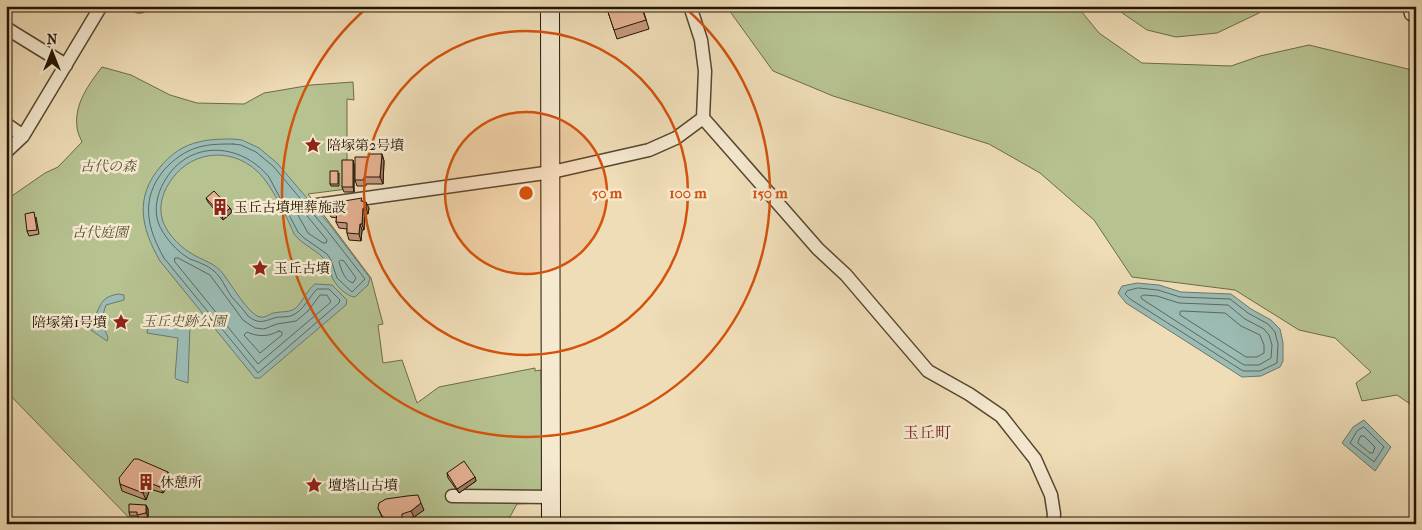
<svg xmlns="http://www.w3.org/2000/svg" width="1422" height="530" font-family="'IM FELL French Canon','Noto Serif JP',serif">
  <rect width="100%" height="100%" fill="#efddb7"/>
  <filter id="stains"><feTurbulence type="fractalNoise" baseFrequency=".004" numOctaves="4"/><feColorMatrix values="0 0 0 0 .2 0 0 0 0 .09 0 0 0 0 .02 0 0 0 .5 -.17"/></filter>
  <radialGradient id="worn" r=".72"><stop offset=".6" stop-color="#630" stop-opacity="0"/><stop offset="1" stop-color="#630" stop-opacity=".3"/></radialGradient>
  <path fill="#b6c290" stroke="#6c6b49" d="M726,6h351l22,27 43,30 89,3 29,-10 49,-11 107,26v337l-19,-13 -35,6 -6,-18 15,-11 -36,-34 -36,-8 -64,-40 -103,-13 -38,-57 -54,-47 -51,-29 -156,-48 -60,-25z
    M1116,6h148l-5,7 -42,20 -41,4 -29,-7 -29,-20z
    M102,67l29,8 39,20 27,8 47,1 20,-11 18,-3 29,-5 42,-3 1,18 -7,-1v90l-39,5 63,84 12,46 -5,1 5,38 19,-3 15,43 22,-16 96,-19v3l6,-1 1,79 -1,54 -24,1 -11,20h-371l-129,-133v-191l39,-27 13,-6 24,-25c-2,-5 -5,-10 -5,-15 -3,-23 12,-43 25,-60z"/>
  <path fill="#9bbbb4" stroke="#6b786d" d="M233,139l9,1 17,8 18,15 53,62 40,53 -2,7 -13,12c-8,0 -20,-12 -23,-20 -2,-5 -3,-10 -5,-14 -8,-13 -24,-17 -33,-29 -7,-17 -23,-50 -36,-62 -28,-27 -71,-21 -90,13 -8,13 -10,29 -2,43 5,9 15,19 23,24 13,9 26,10 35,23 7,9 25,40 36,42 6,1 9,-3 14,-4 8,-2 15,0 22,-5 7,-7 11,-18 19,-24l17,1 15,15 -1,5 -86,73h-5l-95,-117c-19,-33 -26,-64 1,-95 10,-12 23,-21 38,-24 11,-3 23,-3 34,-3z
    M1137,283l22,2 22,7 50,2 20,15 20,11 9,9 3,14v18l-3,6 -19,9 -19,1 -116,-74 -8,-10 4,-7z
    M119,294l5,1v5l-18,5c-5,15 -5,18 2,32l-1,4 -16,-11 -3,-7c15,-11 7,-26 31,-29z
    M161,322l29,3 -2,58 -12,-4 -1,-2 3,-39 -31,-5 1,-6z
    M1364,420l27,27 -16,24 -33,-28 11,-16z"/>
  <g fill="none" stroke-linecap="round" stroke-linejoin="round">
    <path stroke="#5e685b" stroke-width="1" d="M233,144l8,1 15,7 17,14 53,63 39,50 -13,13 -15,-14 -6,-18 -4,-6 -23,-16 -6,-6 -29,-55c-29,-35 -81,-38 -105,5 -7,12 -10,27 -6,40 5,14 19,30 32,37 8,3 17,6 24,12 8,7 11,16 17,25 6,7 12,13 17,20 10,8 15,6 26,2 6,-2 13,0 19,-3 11,-5 16,-18 24,-26h12l11,11 -1,3 -81,70 -94,-115c-17,-30 -24,-59 0,-88 10,-11 21,-19 35,-23 11,-3 23,-3 34,-3z
      M295,204l3,1 29,35 -1,3h-3l-15,-10 -14,-25z
      M175,258h3l32,17 33,45 12,8 9,1 13,-5 19,-3 12,-10 12,-16h7l4,7 -73,62 -83,-102z
      M341,260l3,1 12,17 -3,5c-9,-3 -11,-12 -14,-21z
      M1138,288l20,2 22,7 50,2 18,14 20,11 7,8 3,12 -1,19 -17,8h-17l-113,-72 -5,-5 2,-3z
      M1144,295l13,1 22,7 49,2 17,14 19,10 5,6 3,10 -1,13 -12,7h-15l-102,-66 -1,-2z
      M1182,311l43,2 16,13 19,9 4,10v8l-7,4h-11l-66,-42v-3z
      M279,331l3,1v3l-22,18 -16,-18 3,-3c11,5 21,5 32,-1z
      M1364,427l20,20 -10,15 -24,-19 7,-12z
      M1361,436h3l11,11 -2,6h-3l-12,-10z"/>
    <g stroke="#55462f" stroke-width="15">
      <path id="street" d="M138,6h3
        M690,6l11,34 4,31 -2,47 115,131 28,26 82,96 41,23 32,22 34,43 16,36 3,19 -1,10
        M1409,6l2,8
        M6,28l60,37
        M6,124l17,12 78,-130
        M6,152l17,-16
        M317,205l235,-33 97,-22 27,-12 27,-20
        M452,496l99,1"/>
    </g>
    <g stroke="#221402" stroke-width="20">
      <path id="secondary" d="M550,6l1,518"/>
    </g>
    <use href="#street" stroke="#f5e9d0" stroke-width="12"/>
    <use href="#secondary" stroke="#f5e9d0" stroke-width="18"/>
  </g>
  <path fill="#c4987d" stroke="#221402" d="M606,6h36l7,23 -32,10z
    M382,154l2,7 -1,23h-17v2h-9l-2,-6 14,-23z
    M354,164v28h-10l-2,-5z
    M339,173v13h-8l-1,-2z
    M206,198l24,10 2,4 -9,8 -15,-18z
    M363,201l6,7 -1,6h-3l-1,16h-2l-1,11 -12,-1 -2,-7v-4l-8,-1 -3,-6 1,-4 -6,-1 -3,-6 10,-7z
    M36,217l3,17 -10,2 -2,-5z
    M447,473l28,4 1,4 -17,12 -11,-15z
    M171,479l-8,14 -13,-4 -4,11 -24,-9 -2,-7z
    M146,505l2,4v8l-9,2 -1,-3h-8l-1,-4z
    M378,508l46,2 -10,7 -10,4 1,3h-19l-2,-2z"/>
  <path fill="#a07c66" stroke="#221402" d="M382,154l2,7 -1,23 -3,-7z
    M353,160l1,4v28l-1,-5z
    M366,202l3,6 -1,6 -2,-6z
    M230,208l2,4 -9,8 -1,-5z
    M363,208l2,6 -1,16 -2,-6z
    M360,224l2,6 -1,11 -2,-7z
    M168,472l3,7 -8,14 -3,-6z
    M475,477l1,4 -17,12 -2,-4z
    M147,482l3,7 -4,11 -3,-7z
    M421,503l3,7 -10,7 -3,-6z
    M146,505l2,4v8l-2,-4z"/>
  <path fill="#e4b191" stroke="#221402" d="M606,6h35l5,14 -32,10z
    M369,154h13l-2,23h-16v3h-9v-23h14z
    M342,160h11v27h-11z
    M330,171h8v13h-8z
    M214,191l16,17 -8,7 -16,-17z
    M362,198l-1,3 5,1v6h-3l-1,16h-2l-1,10 -12,-1v-10l-11,-1 1,-11h-9l1,-7h9v-2z
    M34,212l3,18 -10,1 -2,-17z
    M134,459h4l30,13 -8,15 -13,-5 -4,11 -23,-9 -1,-6z
    M464,461l11,16 -18,12 -10,-16z
    M418,495l3,8 -10,8 -9,3v4h-17l-3,-2 -4,-8 1,-5 7,-4 21,-3z
    M129,504l17,1v8l-9,2v-3h-8z"/>
  <circle cx="526" cy="193" r="81" fill="#d4520b" fill-opacity=".12"/>
  <g fill="none" stroke="#d4520b" stroke-width="2.5">
    <circle cx="526" cy="193" r="81"/>
    <circle cx="526" cy="193" r="162"/>
    <path d="M684 7A244 244 0 1 1 368 7"/>
  </g>
  <defs>
    <g id="sight-bare" transform="scale(1.35)"><path d="M0-6L1.8-2.2L6-1.7L2.9 1.2L3.7 5.4L0 3.3L-3.7 5.4L-2.9 1.2L-6-1.7L-1.8-2.2Z" fill="#8f2418" stroke="#f5e9d0" stroke-width="2.5" paint-order="stroke"/></g>
    <g id="building-bare" transform="scale(1.35)"><path d="M-4-6H4V6H1V3H-1V6H-4ZM-2.5-4.3h1.7v1.8h-1.7ZM.8-4.3h1.7v1.8H.8ZM-2.5-1h1.7V.8h-1.7ZM.8-1h1.7V.8H.8Z" fill="#8f2418" stroke="#f5e9d0" stroke-width="2.5" paint-order="stroke"/></g>
  </defs>
  <g fill-rule="evenodd">
    <use href="#sight-bare" x="313" y="145"/>
    <use href="#building-bare" x="220" y="207"/>
    <use href="#sight-bare" x="260" y="268"/>
    <use href="#sight-bare" x="121" y="322"/>
    <use href="#building-bare" x="146" y="482"/>
    <use href="#sight-bare" x="314" y="485"/>
  </g>
  <g text-anchor="middle" dominant-baseline="central" stroke-width="5" stroke-linejoin="round" paint-order="stroke">
    <g font-size="14" fill="#221402" stroke="#f5e9d0" text-anchor="start">
      <text x="327" y="145">陪塚第2号墳</text>
      <text x="234" y="207">玉丘古墳埋葬施設</text>
      <text x="274" y="268">玉丘古墳</text>
      <text x="107" y="322" text-anchor="end">陪塚第1号墳</text>
      <text x="160" y="482">休憩所</text>
      <text x="328" y="485">壇塔山古墳</text>
    </g>
    <g font-size="14" font-style="italic" fill="#565134" stroke="#f5e9d0">
      <text x="108" y="166">古代の森</text>
      <text x="100" y="232">古代庭園</text>
      <text x="184" y="321">玉丘史跡公園</text>
    </g>
    <g font-size="16" fill="#7a1f14" stroke="#f5e9d0">
      <text x="927" y="432">玉丘町</text>
    </g>
  </g>
  <circle cx="526" cy="193" r="8" fill="#d4520b" stroke="#f5e9d0" stroke-width="2.5"/>
  <g font-size="15" text-anchor="middle" font-weight="bold" fill="#d4520b" stroke="#f5e9d0" stroke-width="5" stroke-linejoin="round" paint-order="stroke">
    <text x="607" y="198">50 m</text>
    <text x="688" y="198">100 m</text>
    <text x="770" y="198">150 m</text>
  </g>
  <rect width="1422" height="530" fill="none" stroke="#efddb7" stroke-width="25"/>
  <rect x="8" y="8" width="1407" height="515" fill="none" stroke="#221402" stroke-width="2.5"/>
  <rect x="12" y="12" width="1397" height="505" fill="none" stroke="#221402"/>
  <g transform="translate(52 52)" stroke="#f5e9d0" stroke-width="4" paint-order="stroke">
  <path d="M0-4L9 19L0 12L-9 19Z" fill="#221402"/>
  <text y="-8" font-size="14" font-weight="bold" text-anchor="middle" fill="#221402">N</text>
  </g>
  <rect width="100%" height="100%" filter="url(#stains)"/>
  <rect width="100%" height="100%" fill="url(#worn)"/>
</svg>
